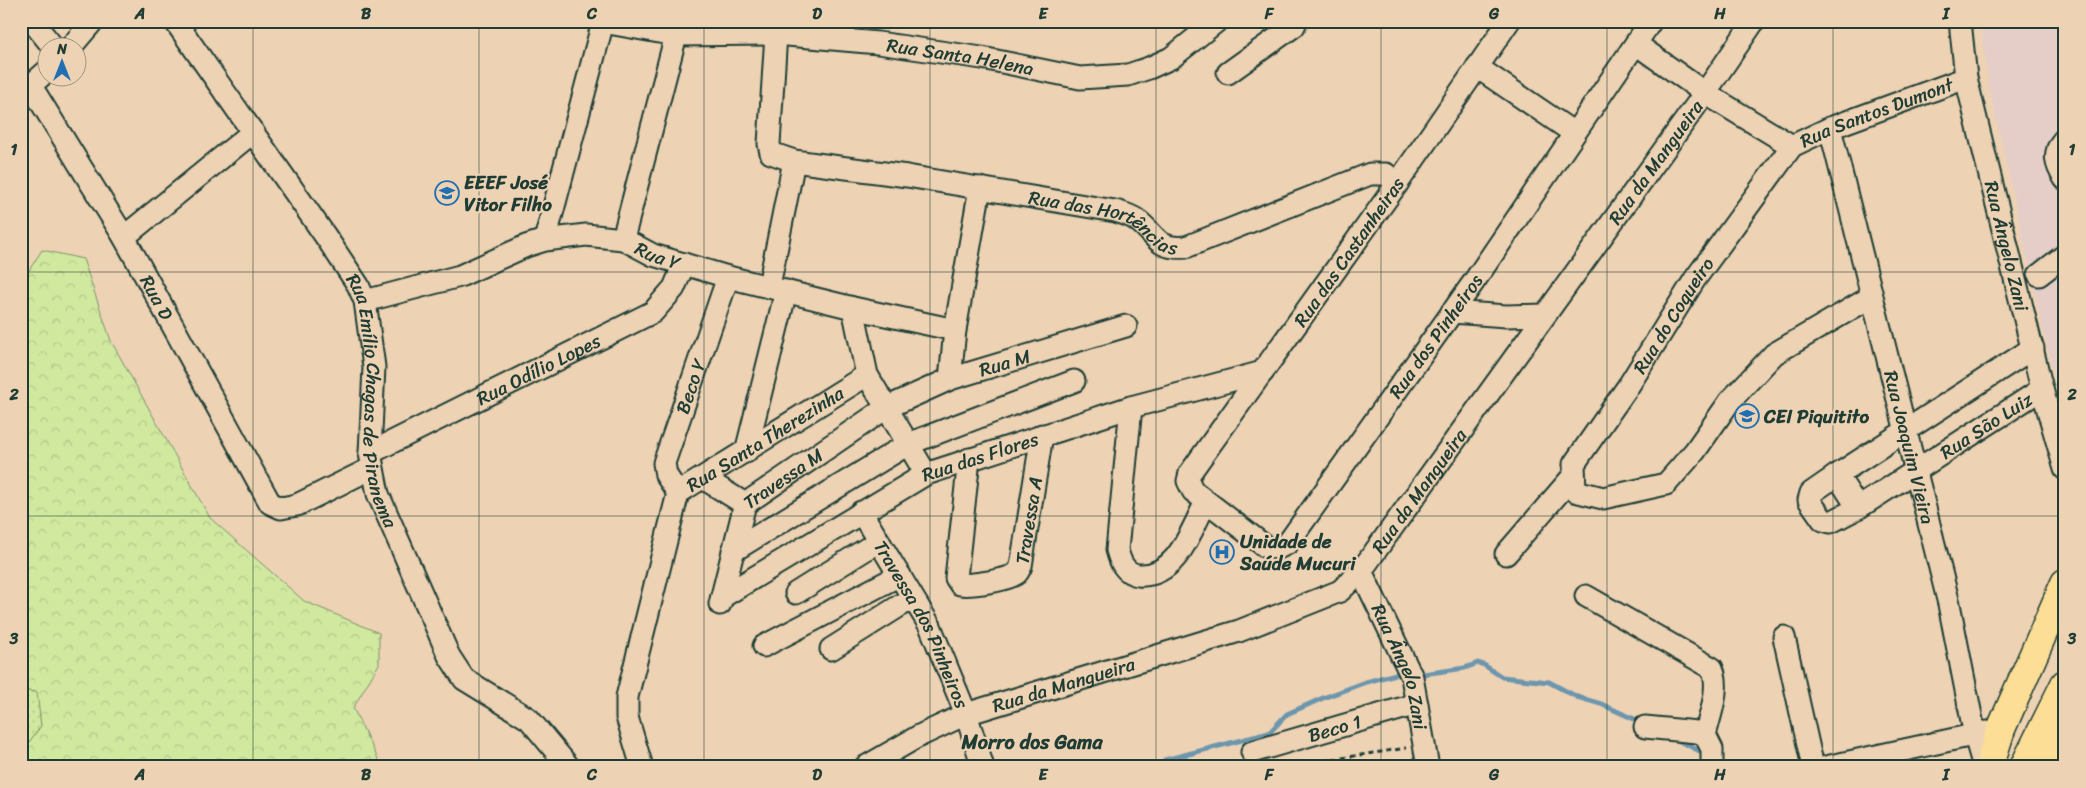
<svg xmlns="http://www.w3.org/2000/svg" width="2086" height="788" font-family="Sriracha,sans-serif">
  <defs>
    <pattern id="grass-dots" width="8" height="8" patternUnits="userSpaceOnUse" patternTransform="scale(1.25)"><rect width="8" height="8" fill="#d0e99f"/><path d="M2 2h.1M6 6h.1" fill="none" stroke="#b2c98a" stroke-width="1.8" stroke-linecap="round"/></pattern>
    <pattern id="forest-crowns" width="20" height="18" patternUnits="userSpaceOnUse" patternTransform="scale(1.25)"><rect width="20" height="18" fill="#d0e99f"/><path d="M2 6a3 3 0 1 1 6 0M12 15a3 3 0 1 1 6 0" fill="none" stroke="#b2c98a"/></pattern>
  </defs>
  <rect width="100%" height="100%" fill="#edd2b4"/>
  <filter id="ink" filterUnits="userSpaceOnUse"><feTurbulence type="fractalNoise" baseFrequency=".02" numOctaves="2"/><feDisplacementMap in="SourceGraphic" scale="10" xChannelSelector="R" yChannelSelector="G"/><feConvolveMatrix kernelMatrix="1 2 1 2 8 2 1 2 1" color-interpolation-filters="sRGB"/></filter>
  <g filter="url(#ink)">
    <path fill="#e5cec8" d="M1980,21h85v405l-76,-340z"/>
    <path fill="url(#grass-dots)" stroke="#78936a" d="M21,690l17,2 3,34 -20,27z"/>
    <path fill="url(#forest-crowns)" stroke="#78936a" d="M42,250l41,9 28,82 99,177 94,83 75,32v31l-26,44 29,59h-361v-14l20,-27 -4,-34 -16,-2v-407z"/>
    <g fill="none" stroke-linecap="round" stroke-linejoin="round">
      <path stroke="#6d96ad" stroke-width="5" d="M1416,675l49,-7 13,-5 6,2 18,12 47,5 28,15 24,7 42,19
        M1675,739l31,15
        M1165,760l104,-27 18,-19 36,-16 43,-16 30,-8h9
        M1717,761l9,6"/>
      <g stroke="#1f3d34" stroke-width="25">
        <g id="minor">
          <path d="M32,21l22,27"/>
          <path id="s1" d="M175,21l151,216 32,48 7,16 9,66 -4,86 8,41 71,162 15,23 65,40 40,48"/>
          <path id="s2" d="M597,21l79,14 100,-1 102,9 104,15 98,20 48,-3 21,-7 22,-10 46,-37"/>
          <path id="s3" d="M788,21l-12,13 -7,110 2,9 23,8 113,15 208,35c7,2 15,4 22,9 20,15 19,30 49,27l184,-73h16l11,10"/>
          <path id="s4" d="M1509,21l-112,163 -207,289 -2,8 5,10 73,56 12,1 10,-5 185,-260 178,-262"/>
          <path id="s5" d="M1960,21l6,57 76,311 23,80"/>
          <path d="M1636,44l69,49 87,53"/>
          <path d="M70,48l23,-27"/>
          <path d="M1477,67l97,66"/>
          <path d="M1228,73l66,-47 2,-5"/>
          <path id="s6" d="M31,86l93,151 146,266 11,5 16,-3 75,-37"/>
          <path d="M21,94l27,-24"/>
          <path id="s7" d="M1830,128l119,476 26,132 9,31"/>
          <path d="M2065,138c-13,14 -10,26 0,41"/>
          <path d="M124,237l129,-105"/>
          <path d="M623,239l53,-204"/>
          <path d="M545,240l58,-218"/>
          <path d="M2039,275l26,-20"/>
          <path d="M769,286l25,-125"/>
          <path id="s8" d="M1871,297l-97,57 -44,47 -35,50 -29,33 -63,14 -28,-7 -1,-27 55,-79 66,-106 97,-133 38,-18 136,-50"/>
          <path id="s9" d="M365,301l95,-25 66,-30 19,-6 41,-5 37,4 30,16 75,22 125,31 102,22"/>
          <path d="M853,308l14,67 59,99"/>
          <path d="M1452,312l54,4 39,-1"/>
          <path id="s10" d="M2033,348l-196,127 -26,18 -2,7 14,20 8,2 27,-14 184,-119"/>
          <path d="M950,379l5,-49 25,-142"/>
          <path d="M1131,407l-14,143c3,11 7,23 21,25 39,3 53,-45 68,-73"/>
          <path d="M746,452l40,-161"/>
          <path id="s11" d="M370,453l283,-141 21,-24 10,-24"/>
          <path id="s12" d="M969,459l-13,119 4,6c10,2 49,-4 57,-11 2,-2 3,-5 4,-7l21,-131"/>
          <path d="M1837,475l21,33"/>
          <path d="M703,478l42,26"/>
          <path id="s13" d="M678,493l-12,-18 -2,-12 64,-186"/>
          <path id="s14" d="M861,512l69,114 36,88 17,53"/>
          <path d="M733,551l175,-107 166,-63"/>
          <path d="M1506,554l68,-79"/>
          <path id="s15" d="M1361,571l51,106 16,90"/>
          <path d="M796,593l83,-52"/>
          <path d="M1586,596l126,72c9,19 -2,47 -7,67"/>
          <path id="s16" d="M722,597l204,-123 205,-67 132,-35"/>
          <path id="s17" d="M720,604l25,-100 141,-96 64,-29 176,-53"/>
          <path d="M1784,637l29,130"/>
          <path d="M764,646l136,-71"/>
          <path d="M831,649l81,-51"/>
          <path d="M1645,727l52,5 8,3 7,14v18"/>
          <path id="s18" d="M1252,752l165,-48"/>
          <path id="s19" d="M642,767l-15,-50v-20l51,-204 189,-118"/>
          <path id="s20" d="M865,767l54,-31 47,-22 273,-83 101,-40 21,-20 344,-478 49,-72"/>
          <path d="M1826,767l161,-35"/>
        </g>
      </g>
      <g stroke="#1f3d34" stroke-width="31">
        <path id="major" d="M1989,767l12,-38 64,-146"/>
      </g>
      <g stroke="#1f3d34" stroke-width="31">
        <path id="highway" d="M2024,767l41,-83
          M2047,767l18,-37"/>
      </g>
      <path stroke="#1f3d34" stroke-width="3" stroke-dasharray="5 4" stroke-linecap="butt" d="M1317,767l11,-7 78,-12"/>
      <use href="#minor" stroke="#edd2b4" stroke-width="21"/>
      <use href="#major" stroke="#fcde96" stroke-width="28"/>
      <use href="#highway" stroke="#fcde96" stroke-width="28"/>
    </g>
  </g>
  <path fill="none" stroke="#1f3d34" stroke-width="1" stroke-opacity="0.55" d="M253,21v746M479,21v746M704,21v746M930,21v746M1156,21v746M1381,21v746M1607,21v746M1833,21v746M21,272h2044M21,516h2044"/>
  <defs>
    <g id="school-ring" transform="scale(1.25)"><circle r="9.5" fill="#edd2b4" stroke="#1f6fb2" stroke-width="1.5"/><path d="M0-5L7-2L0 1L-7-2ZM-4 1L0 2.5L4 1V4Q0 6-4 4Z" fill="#1f6fb2"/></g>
    <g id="hospital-ring" transform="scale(1.25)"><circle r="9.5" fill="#edd2b4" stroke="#1f6fb2" stroke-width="1.5"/><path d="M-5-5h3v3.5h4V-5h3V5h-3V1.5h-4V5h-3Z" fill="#1f6fb2"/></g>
  </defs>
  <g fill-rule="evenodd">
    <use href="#school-ring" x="447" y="193"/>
    <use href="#school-ring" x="1747" y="416"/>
    <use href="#hospital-ring" x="1222" y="552"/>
  </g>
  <g text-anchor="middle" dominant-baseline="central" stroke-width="4.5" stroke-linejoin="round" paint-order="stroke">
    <g font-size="19" fill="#1f3d34" stroke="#edd2b4">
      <text stroke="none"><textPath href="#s2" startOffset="366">Rua Santa Helena</textPath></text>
      <text stroke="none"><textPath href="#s8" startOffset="879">Rua Santos Dumont</textPath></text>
      <text stroke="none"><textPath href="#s20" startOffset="1041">Rua da Mangueira</textPath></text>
      <text stroke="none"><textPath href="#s3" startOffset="480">Rua das Hortências</textPath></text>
      <text stroke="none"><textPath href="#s5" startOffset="230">Rua Ângelo Zani</textPath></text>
      <text transform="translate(1349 252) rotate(-55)">Rua das Castanheiras</text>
      <text stroke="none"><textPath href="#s9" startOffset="308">Rua Y</textPath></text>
      <text stroke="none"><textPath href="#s6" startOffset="246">Rua D</textPath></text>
      <text stroke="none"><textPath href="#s8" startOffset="581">Rua do Coqueiro</textPath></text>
      <text stroke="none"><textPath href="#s4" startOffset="942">Rua dos Pinheiros</textPath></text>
      <text stroke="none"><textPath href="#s17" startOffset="401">Rua M</textPath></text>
      <text stroke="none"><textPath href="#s11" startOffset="188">Rua Odílio Lopes</textPath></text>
      <text stroke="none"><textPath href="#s13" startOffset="115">Beco Y</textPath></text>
      <text stroke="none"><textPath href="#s1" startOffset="439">Rua Emílio Chagas de Piranema</textPath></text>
      <text stroke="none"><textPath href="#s10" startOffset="488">Rua São Luiz</textPath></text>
      <text stroke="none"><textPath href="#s19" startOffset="385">Rua Santa Therezinha</textPath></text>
      <text stroke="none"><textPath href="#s7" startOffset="329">Rua Joaquim Vieira</textPath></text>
      <text stroke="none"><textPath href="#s16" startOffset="295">Rua das Flores</textPath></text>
      <text stroke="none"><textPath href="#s17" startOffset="149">Travessa M</textPath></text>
      <text stroke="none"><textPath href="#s20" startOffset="636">Rua da Mangueira</textPath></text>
      <text stroke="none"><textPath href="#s12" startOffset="240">Travessa A</textPath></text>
      <text stroke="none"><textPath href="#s14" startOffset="128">Travessa dos Pinheiros</textPath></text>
      <text stroke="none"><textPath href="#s15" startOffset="104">Rua Ângelo Zani</textPath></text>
      <text stroke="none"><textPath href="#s20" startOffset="216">Rua da Mangueira</textPath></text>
      <text stroke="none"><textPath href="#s18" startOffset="86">Beco 1</textPath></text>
    </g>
    <g font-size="19" font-weight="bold" fill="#1f3d34" stroke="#edd2b4" text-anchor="start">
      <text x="464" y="182">EEEF José<tspan x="464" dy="22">Vitor Filho</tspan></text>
      <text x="1764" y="416">CEI Piquitito</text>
      <text x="1240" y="541">Unidade de<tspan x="1240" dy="22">Saúde Mucuri</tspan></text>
    </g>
    <g font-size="20" font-weight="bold" fill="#1f3d34" stroke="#edd2b4">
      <text x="1032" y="742">Morro dos Gama</text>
    </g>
  </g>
  <rect width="2086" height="788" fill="none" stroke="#edd2b4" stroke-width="55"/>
  <g transform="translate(62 62)"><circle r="24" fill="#edd2b4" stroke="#9b9681"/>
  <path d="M0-4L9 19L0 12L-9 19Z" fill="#1f6fb2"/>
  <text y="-8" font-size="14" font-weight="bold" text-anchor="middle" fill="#1f3d34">N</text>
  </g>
  <rect x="28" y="28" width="2030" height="732" fill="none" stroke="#1f3d34" stroke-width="2"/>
  <g font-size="16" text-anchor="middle" font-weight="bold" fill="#1f3d34">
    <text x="140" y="19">A</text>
    <text x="366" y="19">B</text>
    <text x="592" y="19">C</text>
    <text x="817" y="19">D</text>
    <text x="1043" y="19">E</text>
    <text x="1269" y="19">F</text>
    <text x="1494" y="19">G</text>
    <text x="1720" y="19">H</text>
    <text x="1946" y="19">I</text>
    <text x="14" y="155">1</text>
    <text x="2072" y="155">1</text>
    <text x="14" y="400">2</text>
    <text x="2072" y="400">2</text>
    <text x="14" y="644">3</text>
    <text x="2072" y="644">3</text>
    <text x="140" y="780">A</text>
    <text x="366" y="780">B</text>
    <text x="592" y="780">C</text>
    <text x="817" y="780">D</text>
    <text x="1043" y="780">E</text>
    <text x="1269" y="780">F</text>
    <text x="1494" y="780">G</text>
    <text x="1720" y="780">H</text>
    <text x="1946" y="780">I</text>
  </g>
</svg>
